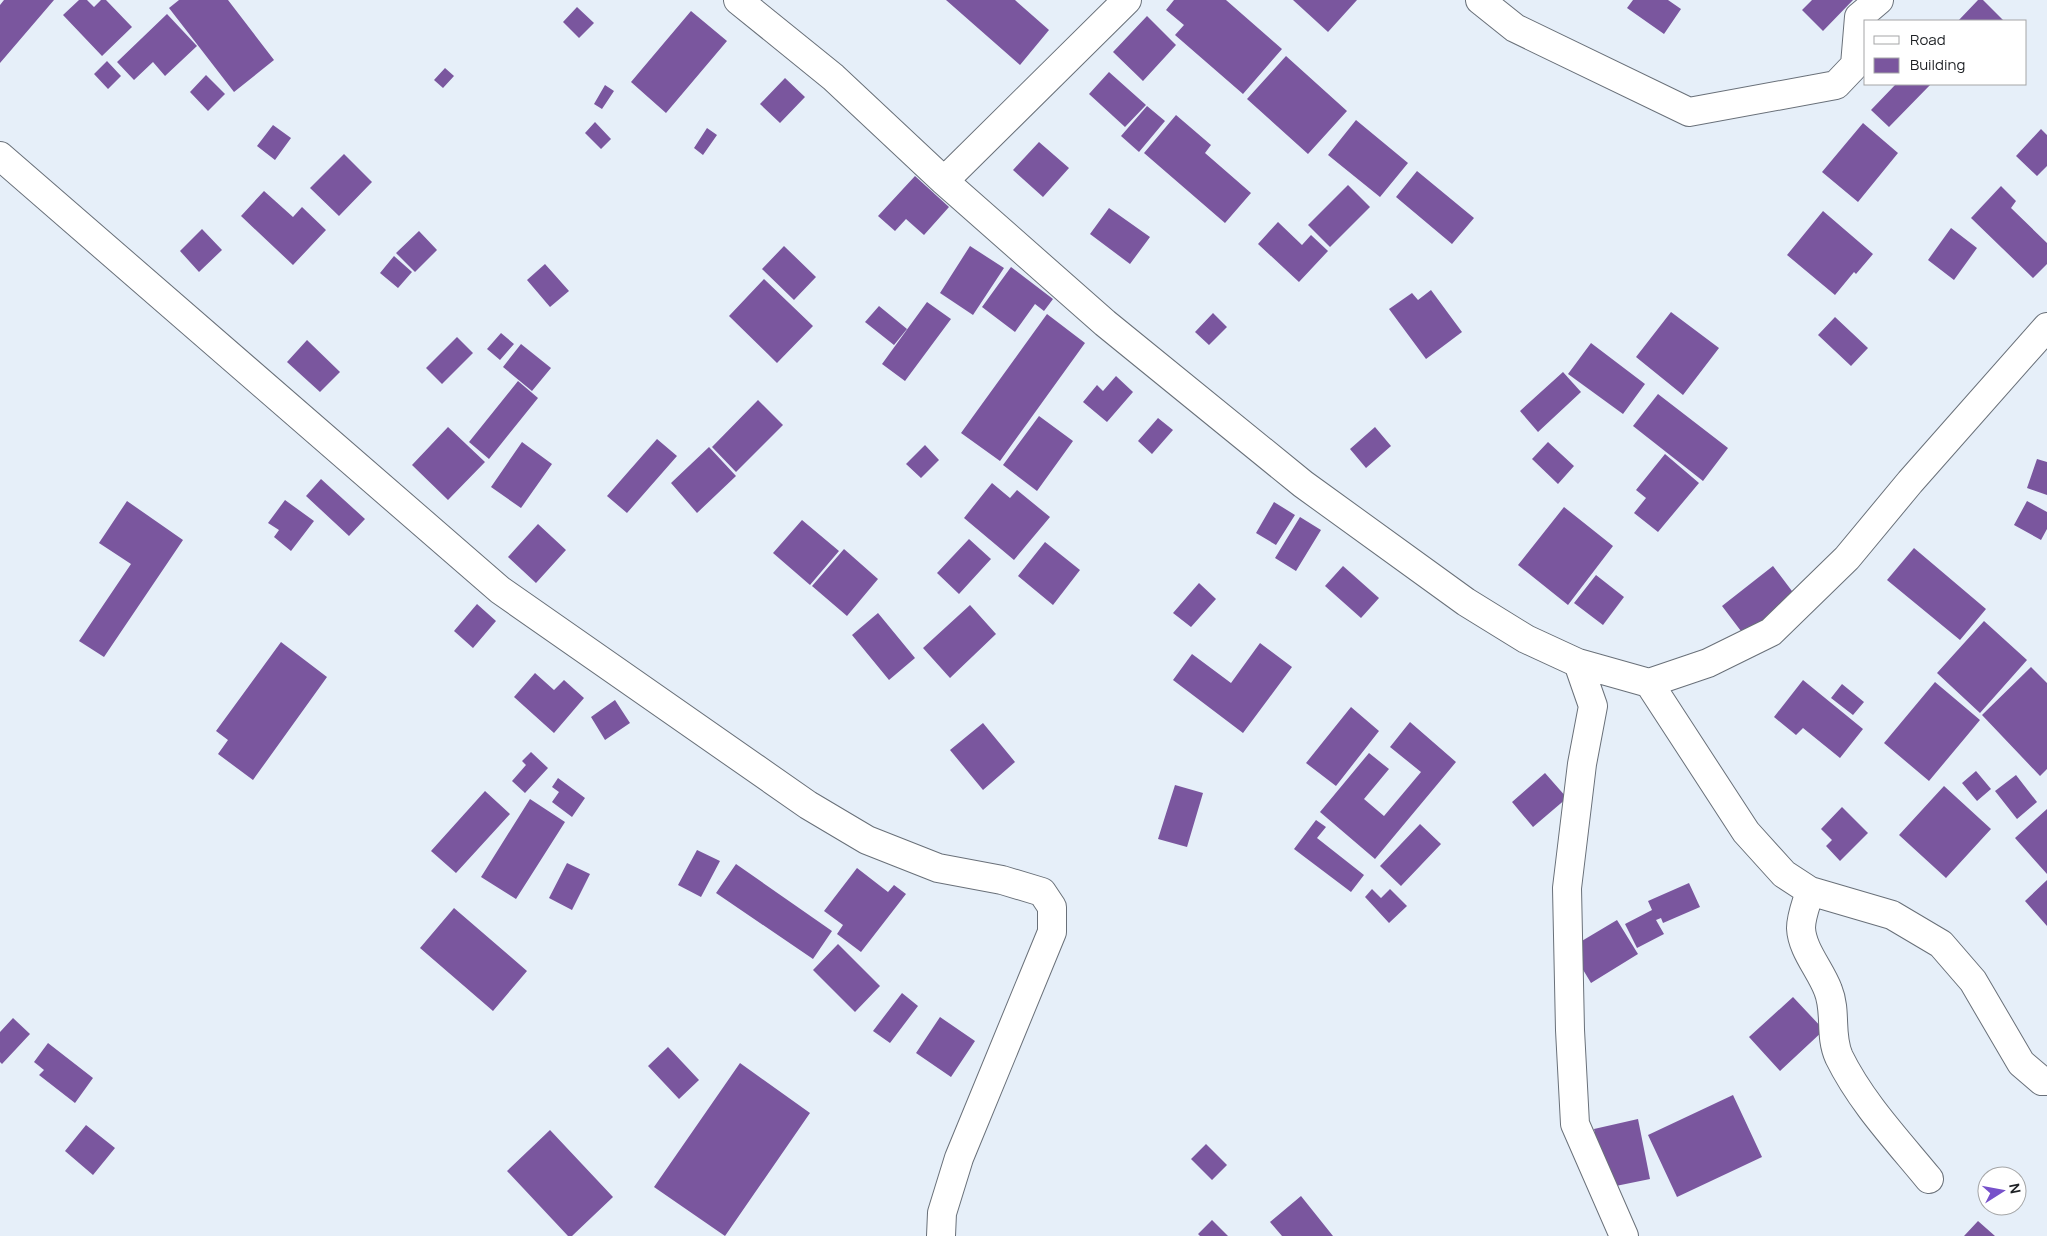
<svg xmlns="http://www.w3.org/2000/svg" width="2047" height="1236" font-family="Manrope,sans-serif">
  <rect width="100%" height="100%" fill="#e6eff9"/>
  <path fill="#7a569e" d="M4,0h50l-54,63v-58z
    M79,0h8l7,7 7,-7h5l26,27 -30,29 -39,-41z
    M179,0h49l46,60 -40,32 -65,-84z
    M946,0h69l34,30 -29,35z
    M1174,0h52l56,49 -39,45 -68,-59 9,-10 -18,-15z
    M1293,0h64l-29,32z
    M1633,0h35l13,9 -17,25 -37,-26z
    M1812,0h41l-30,31 -21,-21z
    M1978,0h5l20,20 -45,1z
    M577,7l17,16 -15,15 -16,-16z
    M691,11l36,30 -61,72 -35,-31z
    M167,14l30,32 -32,30 -12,-14 -19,18 -17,-18z
    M1147,16l29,29 -33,36 -30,-29z
    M1286,56l61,55 -39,43 -61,-55z
    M107,61l14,15 -13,13 -14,-15z
    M445,68l9,8 -11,12 -9,-8z
    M1109,72l37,33 -21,22 -36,-33z
    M206,75l19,19 -17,17 -18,-19z
    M785,78l20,19 -25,26 -20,-19z
    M1896,84h35l-42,43 -18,-17z
    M605,85l9,6 -12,18 -8,-5z
    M1147,106l18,15 -26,31 -18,-16z
    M1176,115l35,30 -6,8 46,40 -26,30 -81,-70z
    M1356,120l52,43 -28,34 -52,-42z
    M595,122l16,17 -10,10 -16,-16z
    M1863,123l35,30 -40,49 -36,-30z
    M273,125l18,13 -16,22 -18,-14z
    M707,128l10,7 -14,20 -9,-7z
    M2041,129l6,6v31l-10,10 -21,-20z
    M1039,142l30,26 -26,29 -30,-27z
    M344,154l28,28 -33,34 -29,-28z
    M1417,171l57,47 -22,26 -56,-47z
    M915,176l34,31 -25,28 -18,-16 -11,12 -17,-15z
    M1348,185l22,22 -40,40 -22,-22z
    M2001,186l15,15 -5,7 36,35v21l-14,14 -62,-60z
    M264,191l29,26 9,-10 24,23 -33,35 -52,-49z
    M1109,208l41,29 -20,27 -40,-30z
    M1823,211l50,43 -17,20 -2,-2 -19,23 -48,-40z
    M1278,222l24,23 9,-10 17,16 -29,31 -41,-38z
    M1951,228l26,20 -23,32 -26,-20z
    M202,229l20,21 -23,22 -19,-21z
    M419,231l18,19 -22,22 -19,-19z
    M784,246l32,31 -22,23 -32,-31z
    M970,246l34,22 -31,47 -33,-22z
    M394,256l18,16 -14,16 -18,-15z
    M545,264l24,27 -19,16 -23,-27z
    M1011,267l42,32 -9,12 -9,-7 -20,28 -33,-25z
    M764,279l49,47 -36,37 -48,-47z
    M1431,290l31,42 -36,27 -37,-50 23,-16 6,7z
    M927,302l24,17 -46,62 -23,-17z
    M879,306l28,23 -13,16 -29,-23z
    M1671,312l48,36 -36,47 -47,-38z
    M1213,313l14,14 -18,18 -14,-13z
    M1047,314l38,29 -85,118 -39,-28z
    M1835,317l33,31 -17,18 -33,-31z
    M501,333l13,11 -14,16 -13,-11z
    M457,337l16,16 -31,31 -16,-16z
    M307,340l33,32 -20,20 -33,-30z
    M1591,343l54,41 -22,30 -55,-40z
    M521,344l30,24 -19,23 -29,-24z
    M1563,372l18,20 -43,40 -18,-21z
    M1116,376l17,16 -26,30 -24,-20 14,-17 6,6z
    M518,381l20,17 -49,61 -20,-17z
    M1658,394l70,54 -25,33 -70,-55z
    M758,400l25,25 -47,47 -24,-25z
    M1039,416l34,25 -36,50 -34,-26z
    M1158,418l15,12 -21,24 -14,-13z
    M448,427l37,35 -37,38 -36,-35z
    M1375,427l16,19 -25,22 -16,-19z
    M657,439l20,17 -50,57 -20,-17z
    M522,442l30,22 -31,44 -30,-21z
    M1548,442l26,24 -16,18 -26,-25z
    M925,445l14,15 -18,18 -15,-14z
    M709,447l27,29 -39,37 -26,-30z
    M1665,454l34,29 -41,49 -24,-19 12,-15 -10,-8z
    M2037,459l10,3v33l-20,-7z
    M321,479l44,40 -16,17 -43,-40z
    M992,483l18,15 7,-8 33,27 -36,43 -50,-42z
    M285,500l29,21 -23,30 -17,-14 5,-7 -11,-7z
    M127,501l56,39 -79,117 -25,-16 52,-77 -32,-21z
    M2027,501l20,11v17l-6,11 -27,-15z
    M1274,502l21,13 -19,30 -20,-12z
    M1564,507l49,39 -45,59 -50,-40z
    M1300,517l21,13 -25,41 -21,-13z
    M802,520l37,31 -29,34 -37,-32z
    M538,524l28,26 -30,33 -28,-26z
    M969,539l22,20 -32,35 -22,-21z
    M1045,542l35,28 -27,35 -35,-29z
    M1914,548l72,61 -26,31 -73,-60z
    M844,549l34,30 -31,37 -35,-30z
    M1343,566l36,32 -18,20 -36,-32z
    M1773,566l25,33 -51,40 -25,-33z
    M1596,575l28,22 -21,28 -29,-22z
    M1199,583l17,16 -25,28 -18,-14z
    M477,604l19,17 -23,27 -19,-17z
    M970,605l26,29 -46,44 -27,-30z
    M878,613l37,45 -26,22 -37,-45z
    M1984,621l43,39 -47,53 -43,-40z
    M281,642l46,35 -74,103 -35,-26 10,-14 -12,-9z
    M1260,643l32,24 -49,66 -70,-53 19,-26 39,29z
    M2031,667l16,16v86l-7,7 -58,-61z
    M535,673l19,17 10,-10 20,18 -30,35 -40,-36z
    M1803,680l60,49 -23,29 -37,-30 -7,7 -22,-18z
    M1935,682l45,38 -51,61 -45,-38z
    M1842,684l22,18 -11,13 -22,-17z
    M615,700l15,23 -25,17 -14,-23z
    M1351,707l28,24 -43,55 -30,-23z
    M1410,722l46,40 -81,97 -55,-47 49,-59 20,16 -25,30 20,17 37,-44 -31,-25z
    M983,723l32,39 -32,28 -33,-40z
    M531,752l17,16 -23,25 -13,-12 14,-16 -4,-4z
    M1976,771l15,18 -14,12 -15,-18z
    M1545,773l22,25 -34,29 -21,-25z
    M2016,775l21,27 -20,17 -22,-28z
    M558,778l27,20 -13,19 -20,-15 7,-10 -7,-5z
    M1175,785l28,8 -16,54 -29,-8z
    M1944,786l47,43 -45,49 -47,-43z
    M485,791l25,23 -54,59 -25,-22z
    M530,799l35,23 -49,77 -35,-22z
    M1842,807l26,26 -28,28 -14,-15 6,-6 -11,-11z
    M2047,809v65l-32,-36z
    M1316,820l10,7 -9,11 47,37 -13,17 -57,-43z
    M1420,824l21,20 -40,42 -21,-20z
    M697,850l23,11 -19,36 -23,-12z
    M567,863l23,11 -18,36 -23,-12z
    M736,864l96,67 -19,28 -97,-66z
    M857,868l31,24 6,-7 12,9 -45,58 -24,-18 6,-9 -19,-14z
    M2047,880v46l-22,-25z
    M1689,883l11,24 -37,16 -2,-5 -5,2 8,14 -27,14 -12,-24 27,-14 -4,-9z
    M1372,889l9,9 9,-9 17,17 -18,17 -24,-26z
    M454,908l73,63 -34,40 -73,-63z
    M1617,920l21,34 -47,29 -21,-35z
    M838,944l42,42 -25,26 -42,-42z
    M902,993l16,13 -28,37 -17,-12z
    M1793,997l31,33 -44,41 -31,-34z
    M940,1017l35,24 -24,36 -35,-24z
    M13,1018l17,16 -28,30 -2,-2v-30z
    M48,1043l45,35 -18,25 -36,-28 5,-5 -10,-8z
    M668,1047l31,33 -20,19 -31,-33z
    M740,1063l70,50 -85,123 -71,-49z
    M1733,1095l29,62 -85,40 -29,-62z
    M1638,1119l12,60 -44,9 -12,-59z
    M86,1125l29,23 -22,27 -28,-24z
    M550,1130l63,67 -41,39h-4l-61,-65z
    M1206,1144l21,21 -15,15 -21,-21z
    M1301,1196l32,40h-51l-12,-14z
    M1212,1220l16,16h-28l-2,-2z
    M1978,1221l17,15h-31z"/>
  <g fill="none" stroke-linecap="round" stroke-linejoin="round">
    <g stroke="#697079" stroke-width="30">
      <path id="street" d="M738,0l95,77 111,104 161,142 198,161 163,118 60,37 52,24 71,20 59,-20 63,-31 76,-74 63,-76 137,-155
        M1480,0l35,28 174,84 147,-27 19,-20 4,-48 20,-17
        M0,156l500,434 308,215 59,35 71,28 64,12 40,12 10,15v25l-93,226 -17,55 -1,23
        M944,181l183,-181
        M1578,663l15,43 -11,58 -15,124 3,142 5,94 49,112
        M1649,683l97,149 38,42 26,17 82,24 49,29 32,37 48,82 21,18h5
        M1810,891c-3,11 -9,25 -9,37 1,22 19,41 27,62 9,22 1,45 11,67 22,45 58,83 90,122"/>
    </g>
    <use href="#street" stroke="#fff" stroke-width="28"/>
  </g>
  <rect x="1864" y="20" width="162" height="65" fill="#ffffff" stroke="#a5a6a7"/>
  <rect x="1874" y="36" width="25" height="8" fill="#ffffff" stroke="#a5a6a7"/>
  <text x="1910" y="45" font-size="15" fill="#1d2024">Road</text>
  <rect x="1874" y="58" width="25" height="15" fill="#7a569e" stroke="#a5a6a7"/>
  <text x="1910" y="70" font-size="15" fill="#1d2024">Building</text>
  <g transform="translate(2002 1191) rotate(79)"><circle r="24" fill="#ffffff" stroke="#a5a6a7"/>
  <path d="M0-4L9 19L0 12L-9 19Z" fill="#7751ca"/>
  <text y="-8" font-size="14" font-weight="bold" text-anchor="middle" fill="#1d2024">N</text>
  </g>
</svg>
